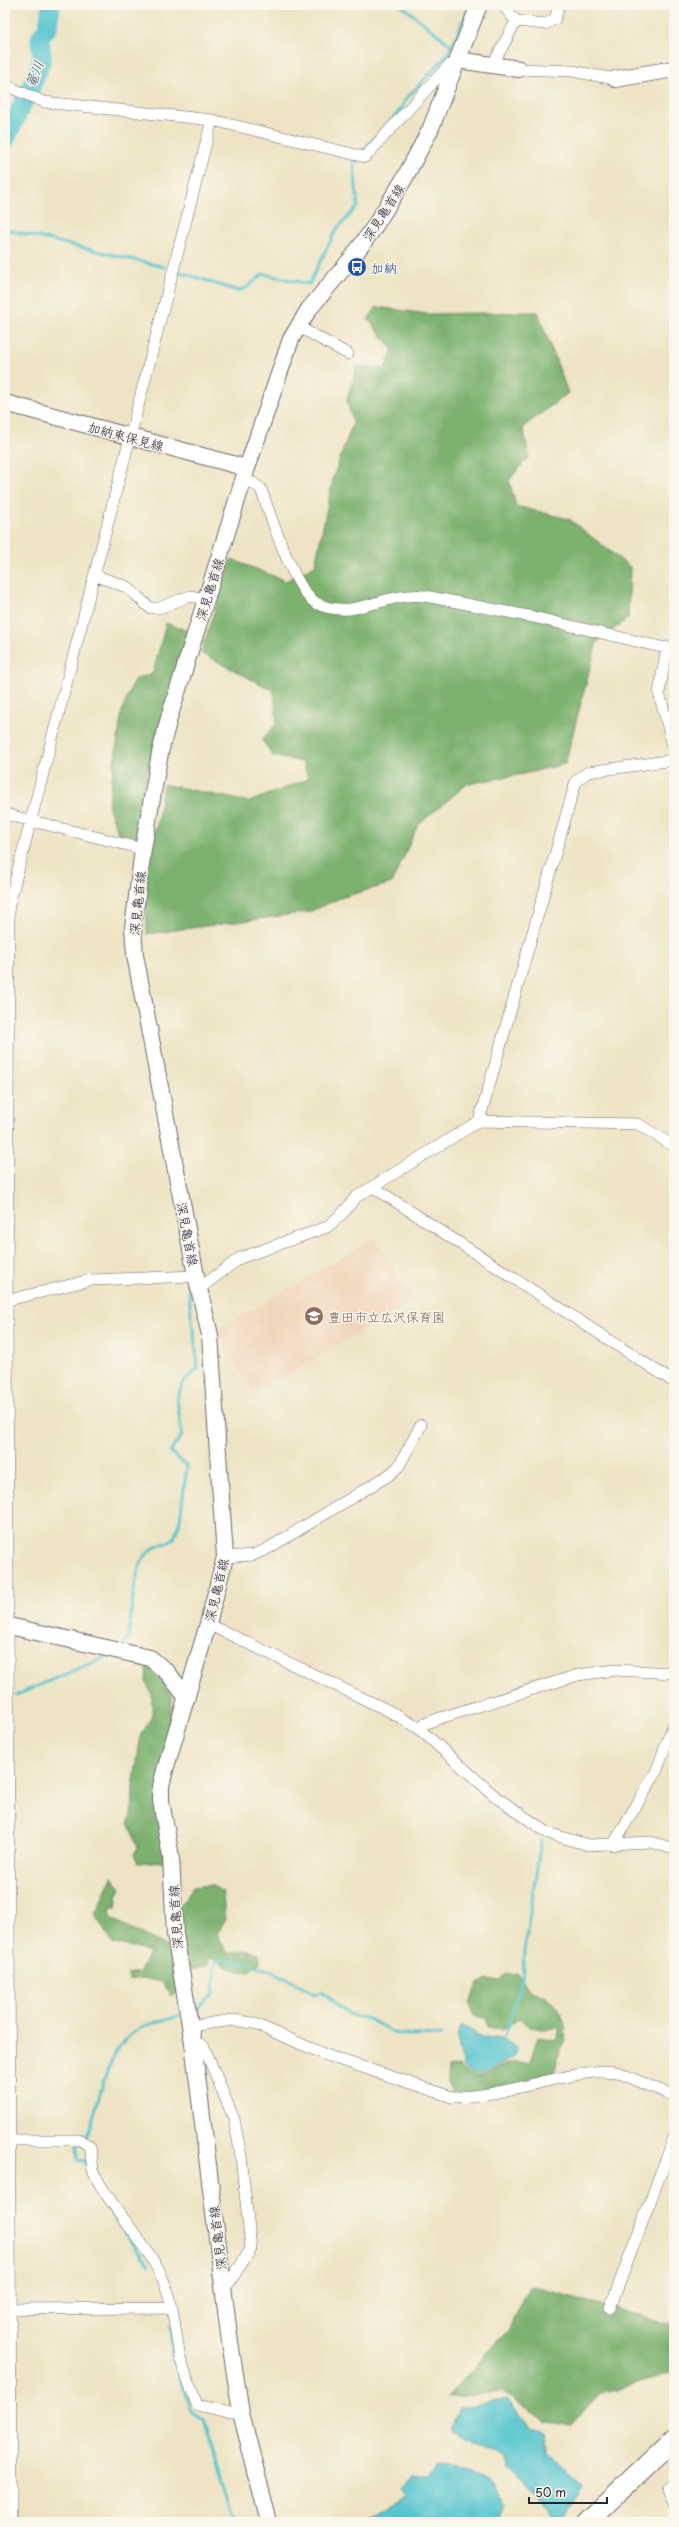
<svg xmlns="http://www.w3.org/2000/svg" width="679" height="2527" font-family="'Playpen Sans','Klee One',sans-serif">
  <rect width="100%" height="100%" fill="#fbf7ec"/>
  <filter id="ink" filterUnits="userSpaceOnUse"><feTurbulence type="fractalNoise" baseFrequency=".025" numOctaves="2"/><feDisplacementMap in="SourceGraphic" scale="8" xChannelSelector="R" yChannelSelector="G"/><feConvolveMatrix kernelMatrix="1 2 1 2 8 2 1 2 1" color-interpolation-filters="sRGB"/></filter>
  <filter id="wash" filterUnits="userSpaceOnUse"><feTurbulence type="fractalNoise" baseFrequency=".012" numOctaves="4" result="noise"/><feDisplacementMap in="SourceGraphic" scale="16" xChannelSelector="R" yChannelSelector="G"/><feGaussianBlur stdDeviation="0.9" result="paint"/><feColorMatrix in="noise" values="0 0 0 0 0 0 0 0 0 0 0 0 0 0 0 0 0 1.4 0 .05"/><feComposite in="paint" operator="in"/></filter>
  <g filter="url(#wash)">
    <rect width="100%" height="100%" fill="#eee4c5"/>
    <path fill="#f0d6bc" d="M375,1238l38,63 -159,94 -38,-64z"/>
    <path fill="#7bb16e" stroke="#4e6a54" d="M377,307l50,7 111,-2 30,81 -45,34 6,30 -20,23 7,26 53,13 61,48 -2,51 -31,24 -32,122 -42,10 -56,10 -49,41 -26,58 -52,15 -31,14 -162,22 -1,-68 12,-46 5,-36 86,18 59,-23 -5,-17 -30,-6 -11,-16 15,-17 -3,-32 -73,-38 30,-94 55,22 29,-16 19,-90 19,-52 -6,-23 10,-34 28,3 8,-19 -25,-31z
      M166,623l22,8 -44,153 -5,55 -21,-6 -10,-28 14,-94 12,-31 19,-7z
      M147,1667l14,12 11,19 -8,163 -26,2 -4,-9 4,-7 -10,-24 4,-8 1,-27 8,-54 11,-16v-23l-6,-13z
      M112,1877l9,11 -3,5 -2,15h-5l-1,10 57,28 12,-1 -1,-37 15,-21 18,-2 12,7 2,29 -8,13 11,19 17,-3 14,4 1,8 -13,11 -20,-6 -16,-10 -4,9 -15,4 -7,-5h-13l5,27 -6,4 -9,-14 -19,-4 -14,2 -1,-6 12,-2 9,-19 -15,-6 -21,-3 -18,-30z
      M518,1974l12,17c22,5 39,24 35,48 -1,5 -5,9 -6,14 -2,10 -2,15 -8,23l-67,17 -32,-1 -5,-10 1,-14 11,-2c18,21 34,1 54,-4 5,-1 11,1 16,2l9,-27 20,3 1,-13c-17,4 -27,3 -39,-9l-19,11 -14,-2v-9l-12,-2 -6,-14 10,-18 8,-5 12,2 7,-6z
      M531,2286l143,39v47l-76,22 -26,31 -26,-3 -43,-31 -56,7 61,-68z"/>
    <path fill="#59c6cf" stroke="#3e7485" d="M461,2025l21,12 21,1 14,11 -3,8c-14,7 -38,26 -51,10l-6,-30z
      M508,2399l22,29 15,4 1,22 36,33 -21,35h-3l-54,-55 -1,-10 -53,-26 9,-23z
      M439,2462l49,17 16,26 -4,17h-145l50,-26 -4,-8 12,-14 17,2z"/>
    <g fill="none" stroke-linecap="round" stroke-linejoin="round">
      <path stroke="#59c6cf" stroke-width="3" d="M452,46l18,-41
        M363,151l38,-42 5,-10 38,-41 8,-12 -51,-41
        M8,230l156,37
        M180,272l58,19 8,-3 17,-14 46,10 27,-54 22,-24 -5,-49
        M125,1642l3,-3c4,-24 4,-74 23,-89 7,-6 16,-6 23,-11l6,-19 7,-54 -17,-14 12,-17 -5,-36 6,-17 15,-13c-2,-28 -9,-55 -9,-83
        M16,1695l86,-36 6,-4
        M195,2011l19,-18 1,-28 3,-5c36,0 67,16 96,34l7,-2 30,23 17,4 26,13 17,4 30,-1
        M503,2041l19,-61 2,-28 17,-111
        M85,2141c15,-33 18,-93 54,-112 12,-7 27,-9 41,-13
        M80,2144l-3,1 1,15 7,1 13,34 51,70
        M170,2326l2,29 20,55 12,9 28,99 4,4"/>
      <path stroke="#59c6cf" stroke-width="19" d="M5,141l32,-67 5,-16 -2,-20 8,-11 3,-22"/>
    </g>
  </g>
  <g filter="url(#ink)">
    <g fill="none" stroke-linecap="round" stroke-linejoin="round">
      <g stroke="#69666b" stroke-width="12">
        <path id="street" d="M503,5l13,16 29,3 10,-5 4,-14
          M492,66l24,-45
          M519,69l53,2 43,8
          M5,85l39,17 168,18 153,37 83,-91 9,-6
          M297,326l51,28
          M243,479l10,4 8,6c9,26 31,92 49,109 9,10 27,12 40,11 26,-4 48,-16 75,-13l108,21 141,33
          M94,575l33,12 23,21h9l31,-12 16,3
          M667,647l-8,46 15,56
          M5,814l138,35
          M479,1121l97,-340 12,-9 86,-12
          M373,1187l301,195
          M200,1288l40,-30 87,-31 16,-14 13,-16 123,-76 159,3 36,22
          M5,1301l85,-21 106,-4
          M225,1557l28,-2 14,-6 122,-74 10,-9 22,-41
          M208,1624l179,86 30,17 79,70 52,36 40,12 63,-3 23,7
          M417,1727l20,-8 141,-44 37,-5 59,3
          M613,1845l43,-73 18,-49
          M190,2026l43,-6 20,3 73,32 126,42c51,0 100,-22 151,-26l14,1 57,24
          M193,2043l7,1 4,3 30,72 7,37 10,93 -22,34 -6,3
          M10,2140h71l9,7 3,23 5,11c24,42 65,78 74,127
          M610,2308l64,-170
          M5,2309l167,-1 8,50 17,47 34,8h10
          M674,2485l-6,5 6,15
          M11,2522l-4,-1221 2,-396 203,-785"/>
      </g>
      <g stroke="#69666b" stroke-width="18">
        <path id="secondary" d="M458,60l61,9
          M615,79l59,-10
          M5,403l242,65
          M5,1625l145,33 18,15 19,25
          M269,2522l-28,-109 -12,-78 -36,-292 -18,-109 -4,-77 -10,-56v-15l4,-16 43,-146 17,-67 -15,-222 -14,-59 -61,-321 -2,-27 10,-79 17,-96 9,-35 78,-250 44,-129 18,-30 43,-51 21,-29 31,-50 26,-49 49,-125"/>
      </g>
      <g stroke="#69666b" stroke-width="22">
        <path id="highway" d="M587,2522l87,-83"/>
      </g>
      <use href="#street" stroke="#fff" stroke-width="11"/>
      <use href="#secondary" stroke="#fff" stroke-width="16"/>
      <use href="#highway" stroke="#fff" stroke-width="20"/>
    </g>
  </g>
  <defs>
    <g id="bus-disc" transform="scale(1)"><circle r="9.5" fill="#1a4fb4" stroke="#fbf7ec"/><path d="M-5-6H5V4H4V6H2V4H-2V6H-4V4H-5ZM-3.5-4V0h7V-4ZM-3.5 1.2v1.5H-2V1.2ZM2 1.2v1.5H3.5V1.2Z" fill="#fff"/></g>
    <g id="school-disc" transform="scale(1)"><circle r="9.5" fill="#8d6e63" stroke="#fbf7ec"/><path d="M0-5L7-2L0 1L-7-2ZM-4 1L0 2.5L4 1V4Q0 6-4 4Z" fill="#fff"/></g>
  </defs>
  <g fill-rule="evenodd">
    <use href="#bus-disc" x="357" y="267"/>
    <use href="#school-disc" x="314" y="1316"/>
  </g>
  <g text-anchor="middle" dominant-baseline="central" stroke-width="3" stroke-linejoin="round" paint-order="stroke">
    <g font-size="13" fill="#22223b" stroke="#fbf7ec">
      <text transform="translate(383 212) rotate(-57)">深見亀首線</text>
      <text transform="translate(126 436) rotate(15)">加納東保見線</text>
      <text transform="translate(209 589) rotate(-73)">深見亀首線</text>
      <text transform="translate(137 903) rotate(-84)">深見亀首線</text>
      <text transform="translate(188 1234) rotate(79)">深見亀首線</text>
      <text transform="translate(216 1590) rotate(-77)">深見亀首線</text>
      <text transform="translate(175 1917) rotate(-94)">深見亀首線</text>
      <text transform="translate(217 2238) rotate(-97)">深見亀首線</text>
    </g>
    <g font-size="13" fill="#164399" stroke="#fbf7ec" text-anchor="start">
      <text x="371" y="267">加納</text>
    </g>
    <g font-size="13" fill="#785e54" stroke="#fbf7ec" text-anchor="start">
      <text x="328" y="1316">豊田市立広沢保育園</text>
    </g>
    <g font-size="14" font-style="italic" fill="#355b6f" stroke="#fbf7ec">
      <text transform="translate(34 74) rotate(-70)">篭川</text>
    </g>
  </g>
  <rect width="679" height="2527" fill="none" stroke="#fbf7ec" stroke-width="20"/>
  <path d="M529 2497v6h78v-6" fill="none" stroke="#22223b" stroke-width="2"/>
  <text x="535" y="2497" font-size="12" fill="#22223b" stroke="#fbf7ec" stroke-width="3" paint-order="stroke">50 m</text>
</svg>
